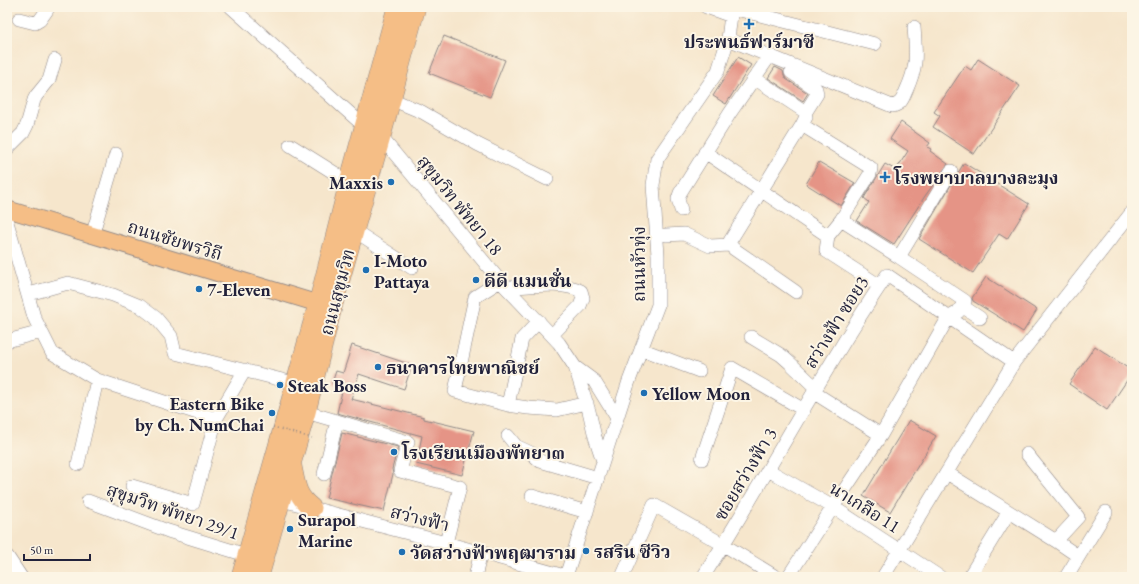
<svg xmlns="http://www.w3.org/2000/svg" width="1139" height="584" font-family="'EB Garamond','Noto Serif Thai',serif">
  <rect width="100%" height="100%" fill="#fcf5e5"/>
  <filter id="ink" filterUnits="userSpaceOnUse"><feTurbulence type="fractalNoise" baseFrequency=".025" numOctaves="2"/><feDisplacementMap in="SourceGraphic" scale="8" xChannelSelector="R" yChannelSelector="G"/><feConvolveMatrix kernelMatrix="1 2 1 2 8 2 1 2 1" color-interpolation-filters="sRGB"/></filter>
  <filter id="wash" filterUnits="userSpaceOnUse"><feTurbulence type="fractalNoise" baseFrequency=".012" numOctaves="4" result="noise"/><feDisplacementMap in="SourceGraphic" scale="16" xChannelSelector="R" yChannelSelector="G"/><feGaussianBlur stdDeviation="0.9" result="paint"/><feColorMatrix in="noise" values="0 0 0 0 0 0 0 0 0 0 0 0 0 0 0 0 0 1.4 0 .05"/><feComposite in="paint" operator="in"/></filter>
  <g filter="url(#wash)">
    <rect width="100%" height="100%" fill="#f6e6cc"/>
    <g id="blocks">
      <path fill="#e59486" d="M444,36l61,24 -15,37 -61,-24z
        M738,57l13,8 -25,39 -13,-8z
        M978,59l42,27 -46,68 -41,-27 7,-11 -6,-4 31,-46 6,4z
        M775,67l8,4 1,4 2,4 22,14 -5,8 -35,-23z
        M901,122l29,21 -3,4 4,2 -1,2 18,13 -23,32 -31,48 -37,-23 12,-19 -5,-4 21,-34 11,6 12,-19 -18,-12z
        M819,162l36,21 -14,23 -35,-22z
        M964,163l65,41 -22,35 -8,-5 -26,39 -54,-34z
        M986,277l51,33 -14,22 -50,-31 -1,-3z
        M352,345l60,20 -8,24 -45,-15 -8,25 73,18v2l50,12 -12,44 -46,-11 6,-28 -85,-23 6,-26 -11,-4 4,-12 7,2z
        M1095,346l37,25v2l-25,37 -38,-26z
        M909,420l27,16 -46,76 -27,-16z
        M342,433l56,14 -6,22 1,5 -9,37 -58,-13z"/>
    </g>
  </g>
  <g filter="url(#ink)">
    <use href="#blocks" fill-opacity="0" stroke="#8c8484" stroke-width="1"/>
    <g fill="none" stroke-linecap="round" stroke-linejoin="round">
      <g stroke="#8c8484" stroke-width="14">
        <path id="minor" d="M231,7l133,119
          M706,7l25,9
          M732,8l143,36
          M19,19l16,4 5,-3 7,-10
          M728,39l164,67c9,-1 11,-8 14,-15 12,-26 10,-36 8,-64
          M791,72l25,17 1,5 -12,19
          M754,78l50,33 2,6 -4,8 69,43 -1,6 -29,46 -13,16 -2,15 54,35
          M391,99l31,13 55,32 70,35
          M381,137l119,144 59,62 16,24 14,44 6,26 8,24
          M290,145l59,37
          M7,149l16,-16 4,-8 7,-25 2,-4 13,-16 6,-20
          M705,152l123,84
          M681,210l-3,-11 2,-6 50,-80 39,-56
          M841,220l58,37
          M7,222l27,95 18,36 45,27 119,39 -23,85 -61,-18
          M355,231l57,37
          M666,235l18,-1 26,12 20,-1
          M92,236l24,-82
          M500,281l-25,16 -20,94 53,14 14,-66 17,-18
          M506,287c23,0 54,-6 75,4l2,7 -3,8 -28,29
          M796,292l-62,-43 -4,-4v-4l72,-116
          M29,294l39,-11 45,12 27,11 16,12 15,18 4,17 119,30
          M962,306l18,12
          M751,337l30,18 9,8 26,25
          M7,341l34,-9
          M641,349l58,22
          M575,367l19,14 23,37
          M813,392l68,43
          M508,405l20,3 29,2 30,-7
          M306,412l102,30 -8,29 60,16 -14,56
          M216,419l29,-49
          M508,436l8,10 15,7 9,8 58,17
          M1027,454l51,63 -22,24
          M702,459l30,-91 72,42
          M78,464l19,-84
          M768,470l65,37 107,70
          M947,473l109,68 22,15
          M324,474l13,-53
          M532,496l55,16
          M274,498l172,45 122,34
          M88,501l80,30 78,24
          M7,556l14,21
          M566,576l63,-195 29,-76v-50l-5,-70 4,-26 61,-88 10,-32 4,-32
          M475,577l6,-25
          M622,577l32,-72 70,40 52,32
          M703,577c63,-99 118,-204 184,-302l127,87
          M788,577l45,-70 48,-72 67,-117 10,-6 7,-11 -66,-44 52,-86
          M883,577l131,-215 118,-150
          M969,577l40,-65
          M1066,577l40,-65"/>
      </g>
      <g stroke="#8c8484" stroke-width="18">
        <path id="major" d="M7,209l322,98"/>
      </g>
      <g stroke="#8c8484" stroke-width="20">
        <path id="highway" d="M292,466c4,19 4,30 20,42
          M241,577l77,-273 31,-122 48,-175
          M259,577l47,-165 26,-104 49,-171 35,-130"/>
      </g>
      <use href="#minor" stroke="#fff" stroke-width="13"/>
      <use href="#major" stroke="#f5be86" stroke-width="16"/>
      <use href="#highway" stroke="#f5be86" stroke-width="19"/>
      <path stroke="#8c8484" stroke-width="1.5" stroke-dasharray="1 3" stroke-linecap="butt" d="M273,427l39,11"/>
    </g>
  </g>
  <g fill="#1f6fb2" stroke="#fcf5e5" stroke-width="1.5">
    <path d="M747 18h4v4h4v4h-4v4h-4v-4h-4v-4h4z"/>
    <path d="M883 171h4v4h4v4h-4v4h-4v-4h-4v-4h4z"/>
    <circle cx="391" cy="182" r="4"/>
    <circle cx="366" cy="270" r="4"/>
    <circle cx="476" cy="280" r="4"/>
    <circle cx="199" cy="289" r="4"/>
    <circle cx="378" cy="367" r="4"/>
    <circle cx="280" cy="385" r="4"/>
    <circle cx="644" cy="393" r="4"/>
    <circle cx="272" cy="413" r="4"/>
    <circle cx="394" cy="452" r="4"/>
    <circle cx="290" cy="529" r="4"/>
    <circle cx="586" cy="551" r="4"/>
    <circle cx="402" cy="552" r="4"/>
  </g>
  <g text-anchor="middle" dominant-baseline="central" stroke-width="4" stroke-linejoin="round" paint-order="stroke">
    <g font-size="18" font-weight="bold" fill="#22223b" stroke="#fcf5e5" text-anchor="start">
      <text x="749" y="41" text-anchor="middle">ประพนธ์ฟาร์มาซี</text>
      <text x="894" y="177">โรงพยาบาลบางละมุง</text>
      <text x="383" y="182" text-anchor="end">Maxxis</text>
      <text x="374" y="260">I-Moto<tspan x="374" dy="21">Pattaya</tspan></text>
      <text x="484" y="280">ดีดี แมนชั่น</text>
      <text x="207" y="289">7-Eleven</text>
      <text x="386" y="367">ธนาคารไทยพาณิชย์</text>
      <text x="288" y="385">Steak Boss</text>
      <text x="652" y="393">Yellow Moon</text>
      <text x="264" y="403" text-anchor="end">Eastern Bike<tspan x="264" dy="21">by Ch. NumChai</tspan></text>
      <text x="402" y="452">โรงเรียนเมืองพัทยา๓</text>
      <text x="298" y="519">Surapol<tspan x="298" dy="21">Marine</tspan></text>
      <text x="594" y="551">รสริน ซีวิว</text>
      <text x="410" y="552">วัดสว่างฟ้าพฤฒาราม</text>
    </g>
    <g font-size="18" fill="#22223b" stroke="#fcf5e5">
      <text transform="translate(460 205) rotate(51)">สุขุมวิท พัทยา 18</text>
      <text transform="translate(175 240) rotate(17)">ถนนชัยพรวิถี</text>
      <text transform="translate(638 264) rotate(-90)">ถนนหัวทุ่ง</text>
      <text transform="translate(337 292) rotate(-75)">ถนนสุขุมวิท</text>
      <text transform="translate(836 322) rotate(-58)">สว่างฟ้า ซอย3</text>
      <text transform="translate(745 474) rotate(-59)">ซอยสว่างฟ้า 3</text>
      <text transform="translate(865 507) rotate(32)">นาเกลือ 11</text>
      <text transform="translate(173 511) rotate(19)">สุขุมวิท พัทยา 29/1</text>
      <text transform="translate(420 518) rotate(14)">สว่างฟ้า</text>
    </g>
  </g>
  <rect width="1139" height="584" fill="none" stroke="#fcf5e5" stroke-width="24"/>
  <path d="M24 554v6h66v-6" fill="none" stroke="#22223b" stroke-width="2"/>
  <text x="30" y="554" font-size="12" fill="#22223b" stroke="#fcf5e5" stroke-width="3" paint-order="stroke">50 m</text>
</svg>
